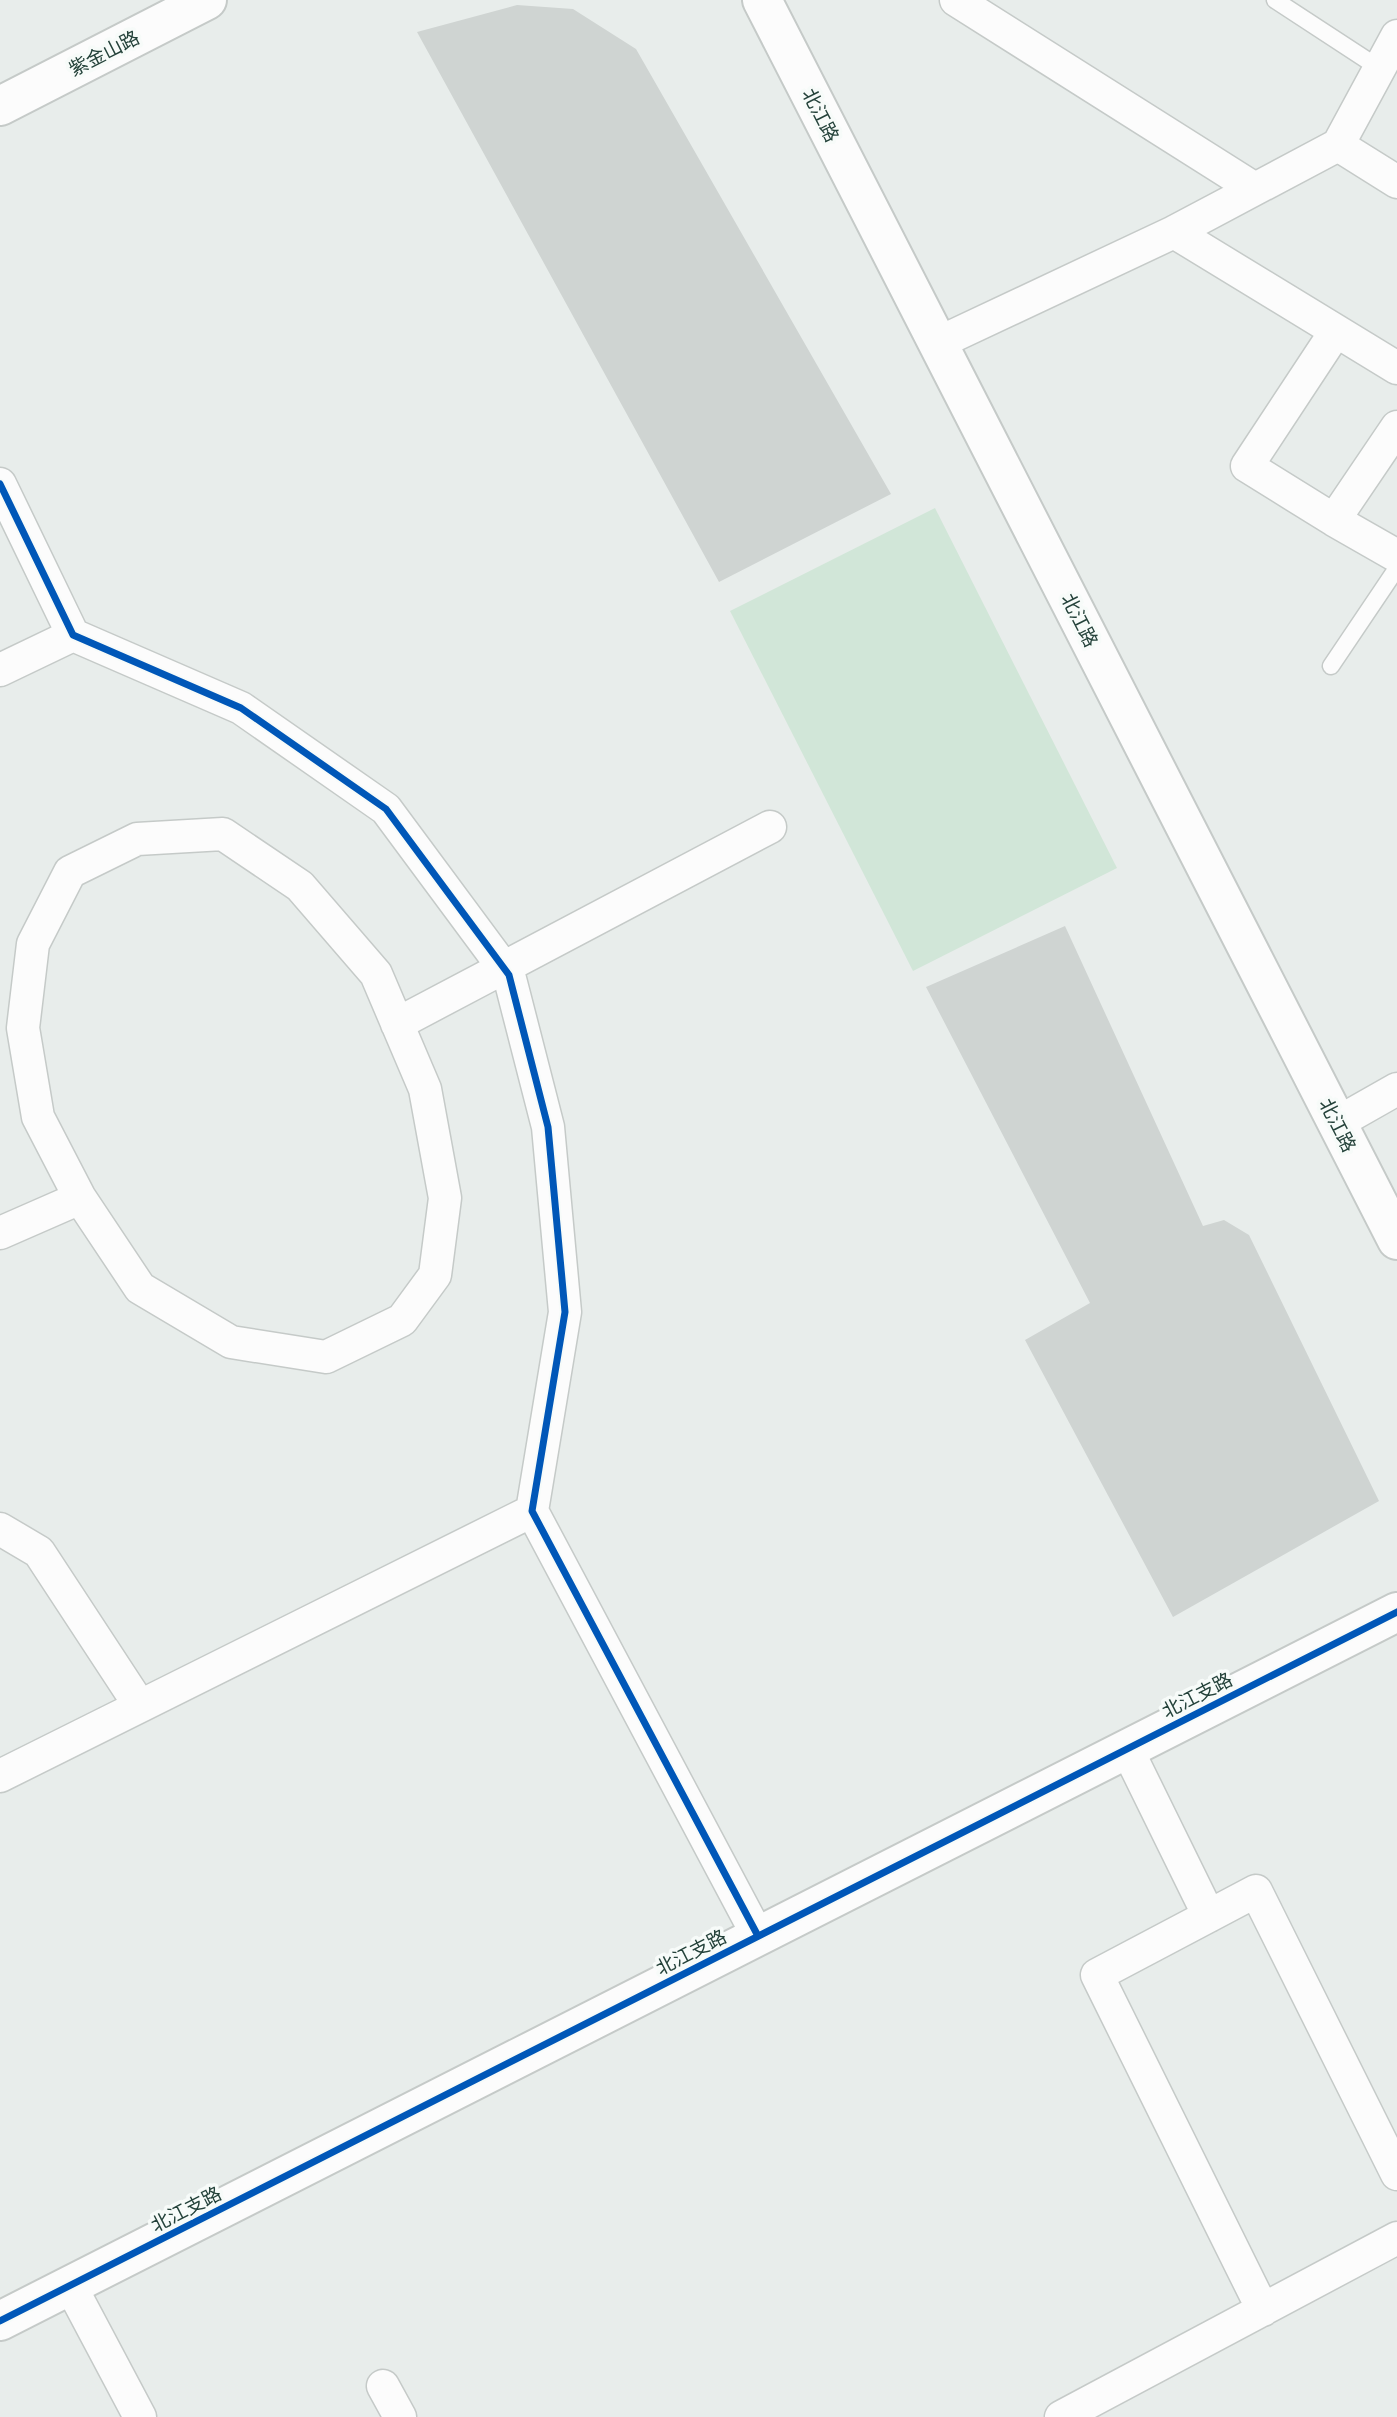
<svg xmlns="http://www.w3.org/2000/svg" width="1397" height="2417" font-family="Quicksand,'Noto Sans SC',sans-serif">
  <rect width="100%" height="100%" fill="#e8edeb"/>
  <path fill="#d1e6d8" d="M935,508l182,360 -204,103 -183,-360z"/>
  <path fill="#cfd4d2" d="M517,5l56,4 63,40 255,445 -172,88 -302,-550z
    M1065,926l138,300 21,-6 25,15 130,266 -206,116 -148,-277 65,-37 -164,-316z"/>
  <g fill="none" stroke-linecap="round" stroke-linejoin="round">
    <g stroke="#c5cac8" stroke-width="19">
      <path id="service" d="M1275,0l104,68
        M1331,666l66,-98"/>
    </g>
    <g stroke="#c5cac8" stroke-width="35">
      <path id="minor" d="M956,0l299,189
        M1338,145l59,37
        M1174,232l164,-87 59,-109
        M938,343l236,-111 223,136
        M1397,427l-63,93 63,36
        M0,484l73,151 168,73 145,101 123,166 39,152 17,185 -33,199 226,425
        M1334,520l-87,-54 89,-135
        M0,670l73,-35
        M223,834l77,52 76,88 49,115 20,109 -10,77 -33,45 -76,37 -95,-15 -91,-54 -60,-90 -42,-81 -15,-89 10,-84 37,-72 67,-33z
        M397,1024l373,-197
        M1337,1123l60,-34
        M0,1233l80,-35
        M0,1529l39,23 101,154
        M1127,1749l82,167
        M0,1776l532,-265
        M70,2285l70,132
        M1263,2310l-166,-335 159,-84 141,283
        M383,2386l17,31
        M1061,2417l336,-179"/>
    </g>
    <g stroke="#c5cac8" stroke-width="42">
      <path id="tertiary" d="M762,0l635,1240
        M0,106l207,-106
        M0,2321l1397,-709"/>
    </g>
    <use href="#service" stroke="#fcfcfc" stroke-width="16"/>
    <use href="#minor" stroke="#fcfcfc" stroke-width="32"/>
    <use href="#tertiary" stroke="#fcfcfc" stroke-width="38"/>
    <g stroke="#f7fbf9" stroke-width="11">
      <path id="cycleway" d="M0,484l73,151 168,73 145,101 123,166 39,152 17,185 -33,199 226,425
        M0,2321l1397,-709"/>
    </g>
    <use href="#cycleway" stroke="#0057b8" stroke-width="7"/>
  </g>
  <g text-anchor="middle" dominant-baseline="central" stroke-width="7" stroke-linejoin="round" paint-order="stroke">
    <g font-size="19" fill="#24423a" stroke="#f7fbf9">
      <text transform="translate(104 53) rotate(-27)">紫金山路</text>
      <text transform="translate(821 115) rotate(63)">北江路</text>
      <text transform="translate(1080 620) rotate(63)">北江路</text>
      <text transform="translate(1338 1125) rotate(63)">北江路</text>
      <text transform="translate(1197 1695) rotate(-27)">北江支路</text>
      <text transform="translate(691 1952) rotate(-27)">北江支路</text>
      <text transform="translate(186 2209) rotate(-27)">北江支路</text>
    </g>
  </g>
</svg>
